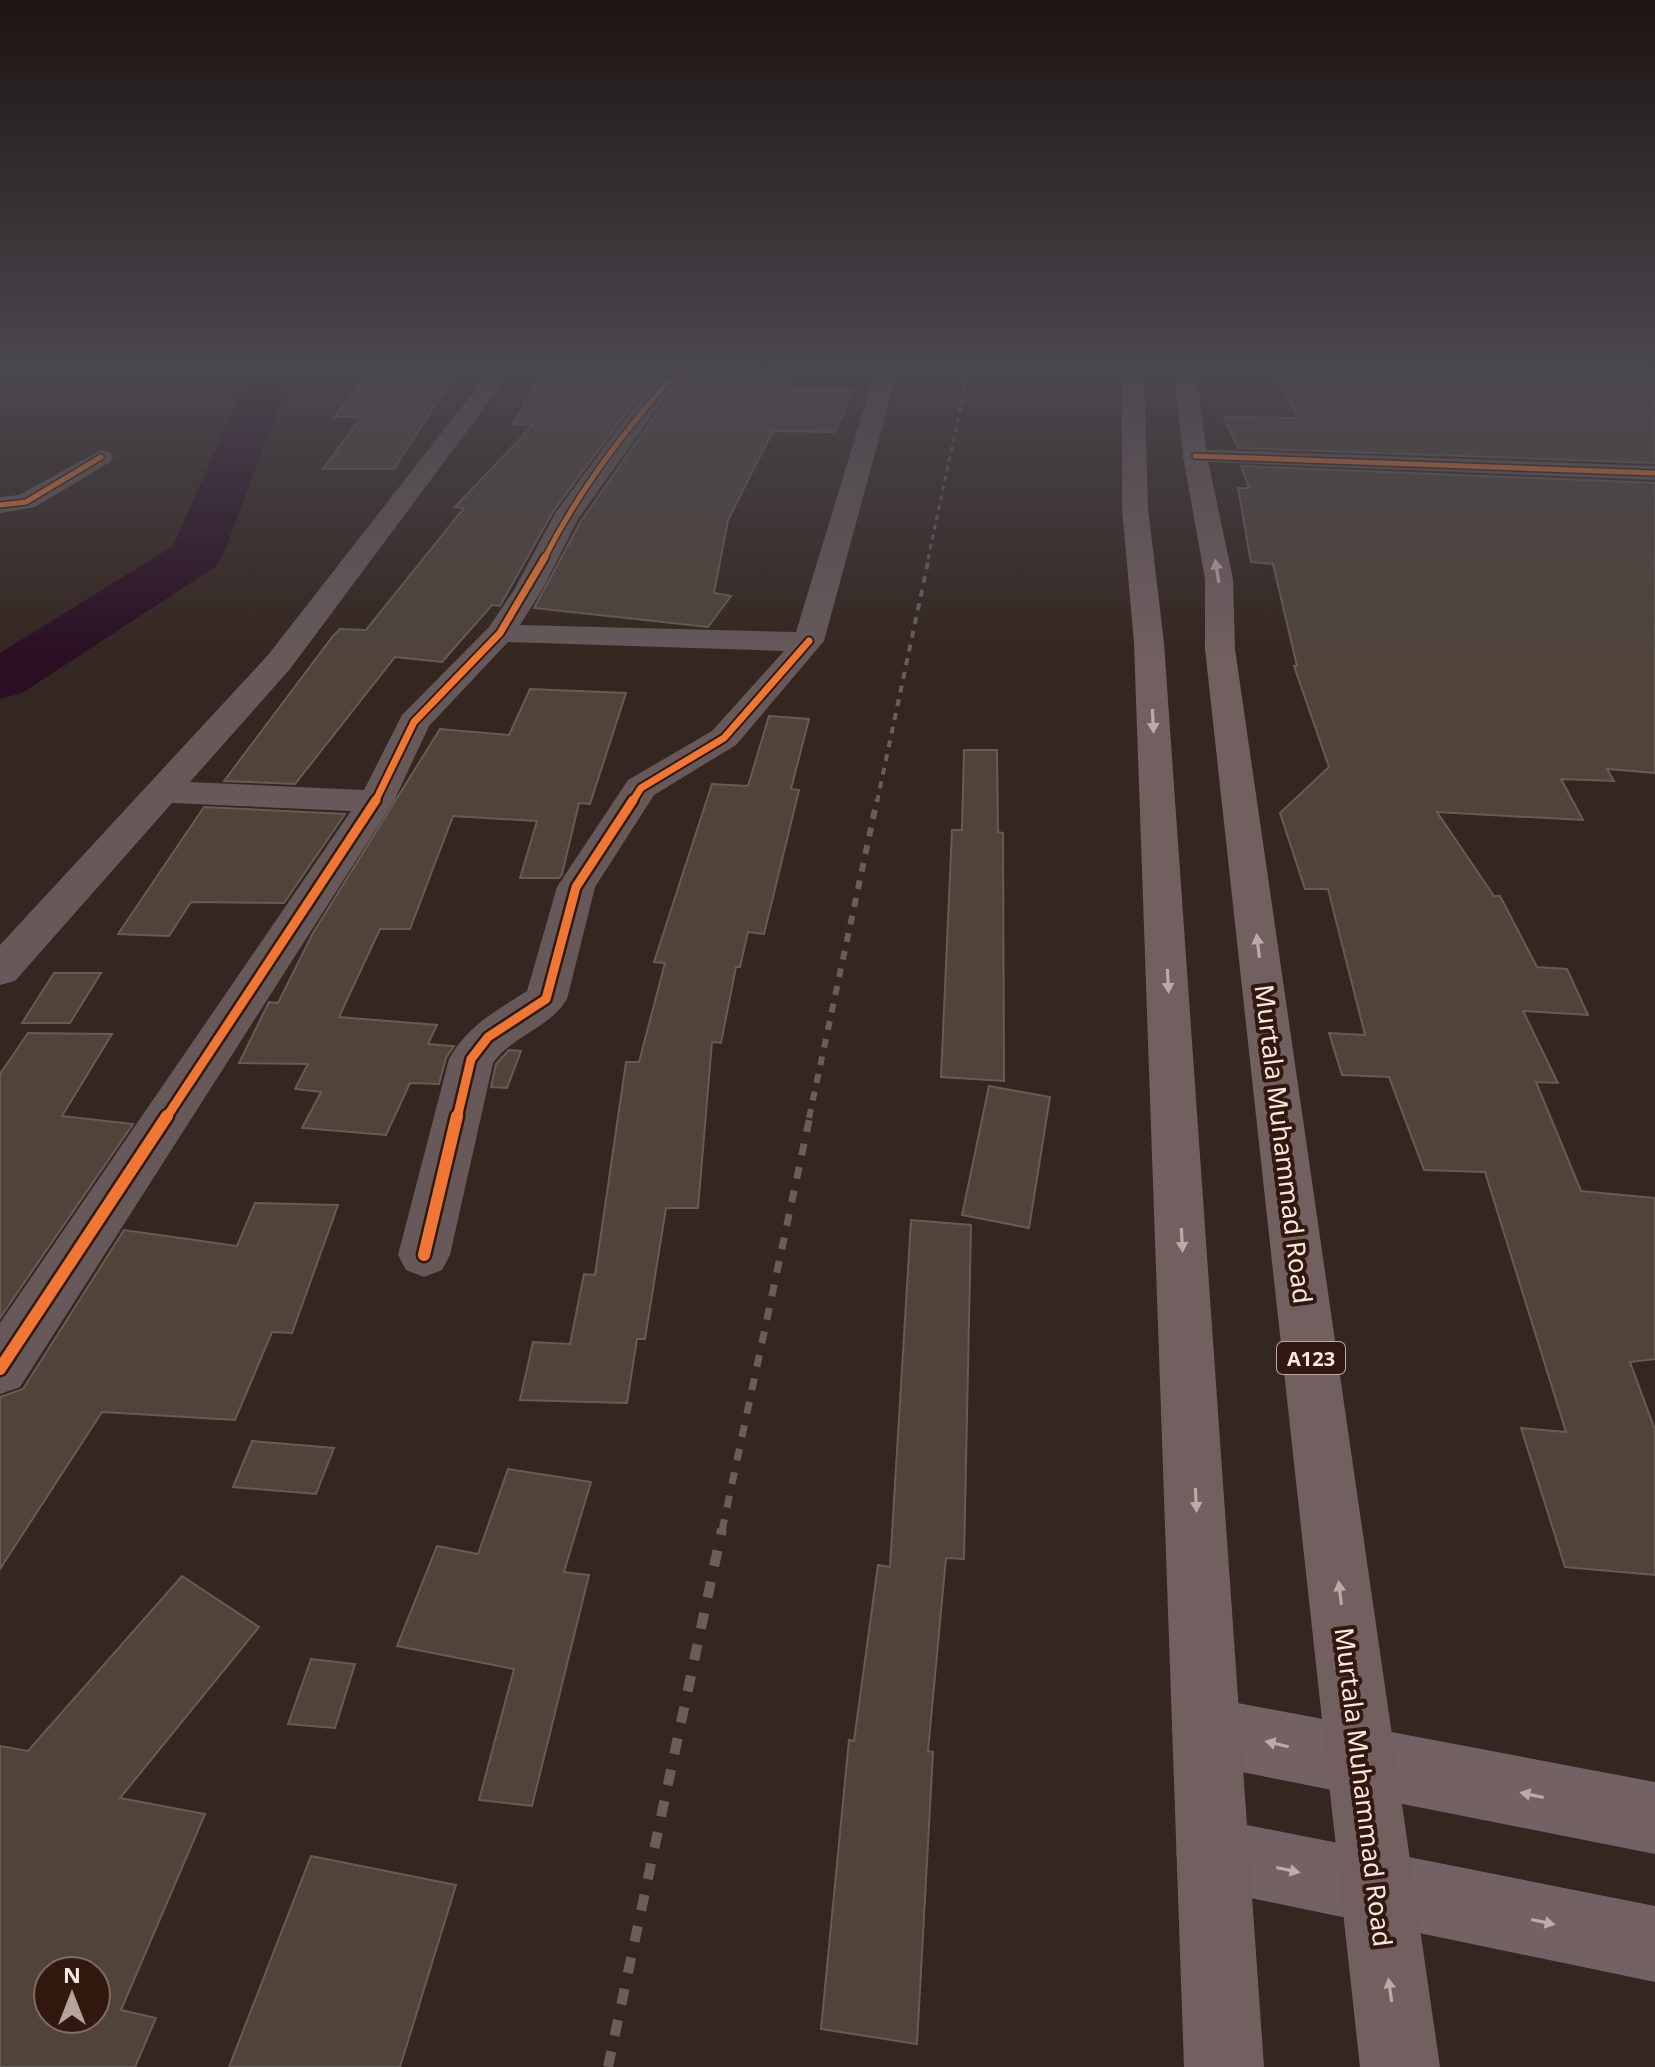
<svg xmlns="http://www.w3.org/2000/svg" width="1655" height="2067" font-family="'Noto Sans',sans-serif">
  <rect width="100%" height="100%" fill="#342620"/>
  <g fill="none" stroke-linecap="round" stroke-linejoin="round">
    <path fill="#2a0e23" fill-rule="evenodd" d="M250,372h42l-69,183 -8,12 -193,126 -22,6v-46l173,-107z"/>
  </g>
  <path fill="#4f433a" stroke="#665c54" stroke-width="2" fill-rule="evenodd" d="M371,372h85l-62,97h-71l38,-52h-27z
    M626,372h35l-22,24 -85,114 -54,96 -8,-1 -50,57 -47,-5 -100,127 -71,-3 109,-145 7,-7 26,1 98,-122 -9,-1 78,-82 -20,-1 28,-49h82z
    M691,372h105l-9,17 66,1 -18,42 -62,-1 -45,89 -14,73 17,3 -23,31 -174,-19 47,-87 78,-111z
    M1546,372l109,3v88l-417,-15 -14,-31 74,1 -20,-40 68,1 -2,-6 78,4 3,5 127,-4z
    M1241,466l414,17v290l-48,-4 7,12 -53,-2 22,41 -146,-8 57,84h6l37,71 30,2 21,46 -65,-4 35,72 -22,-1 45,109 74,7v161l-25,3 25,68v145l-90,-8 -44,-139 45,4 -81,-260 -61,-2 -35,-93 -47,-2 -13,-42 36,2 -37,-146h-23l-25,-76 49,-46 -35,-101h3l-24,-102 -22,-2 -13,-74h11z
    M530,689l96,4 -36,111 -11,-1 -17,71 -3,4h-39l17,-57 -84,-5 -43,113h-30l-41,88 98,8 -9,19 26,2 -8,12 -7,26 -29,-1 -24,52 -84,-7 19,-36 -26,-3 13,-25 -69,-1 30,-61 9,1 35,-70 127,-204 69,6z
    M769,716l40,3 -18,70 8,1 -35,144 -16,-2 -8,35h-4l-15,76 -9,-1 -14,166h-32l-21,131h-8l-10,64 -107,-3 13,-58 37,2 14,-70 11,1 31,-213h13l26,-99 -11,-1 58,-178 36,2z
    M964,750h33l1,82 5,1 1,248 -63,-4 11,-247h10z
    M204,807l141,7 -61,89 -93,-1 -22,34 -51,-2z
    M54,973h47l-31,50h-48z
    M28,1033l84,1 -50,82 71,8 -133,194v-244z
    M509,1050l12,1 -14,37 -16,-1 5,-23z
    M989,1086l61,11 -21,131 -67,-13z
    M255,1203l83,2 -46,128 -20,-1 -37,88 -133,-8 -102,157v-172l23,-8 101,-159 113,16z
    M911,1220l60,5 -7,334 -18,-1 -18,193 5,1 -16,292 -96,-15 28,-289 5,1 24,-176 12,2z
    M252,1441l82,7 -18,46 -83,-7z
    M508,1469l83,13 -27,90 25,3 -57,231 -53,-6 35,-131 -117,-23 40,-100 41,8z
    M182,1576l77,51 -139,171 85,16 -84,196 35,8 -21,49h-135v-321l28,5zM48,1971h48v48h-48z
    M311,1659l44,5 -20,64 -47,-4z
    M311,1856l145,29 -56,182h-171z"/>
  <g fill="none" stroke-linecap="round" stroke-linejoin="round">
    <path fill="#67595a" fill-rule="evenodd" d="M489,372h22l-221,297 -100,113 174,8 38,-75 87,-88 25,-37 42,-78 85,-114 24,-26h23l-31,36 -79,111 -36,71 -22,35 276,7 79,-260h22l-73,269 -88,104 -82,50 -59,92 -28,112c-16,28 -55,37 -74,64l-43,192 -8,15 -18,7 -18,-7 -8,-15 51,-196c18,-33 47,-48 78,-68l30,-104 71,-107 84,-49 72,-80 -276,-9 -79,84 -35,75 -374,586 -20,7v-71l351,-512 -179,-8 -157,178 -15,4v-40l268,-290z
      M1195,449l460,17v14l-469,-19 -3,-5 3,-5z
      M101,450l9,2 3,5 -3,5 -75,45 -35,6v-16l19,-2z"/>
    <path fill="#746163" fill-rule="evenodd" d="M1206,1697l449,85v72l-449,-89 -24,-10 -10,-24 10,-24z
      M1212,1818l443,88v76l-443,-92 -26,-10 -10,-26 10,-26z"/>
    <path fill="#725f60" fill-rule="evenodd" d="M1122,372h22l4,136 16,135 100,1424h-80l-50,-1424 -12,-135z
      M1174,372h22l11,84 26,123 2,70 205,1418h-80l-155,-1418v-70l-22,-123z"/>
    <path stroke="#6a5d5c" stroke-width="3" stroke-dasharray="5 5" stroke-linecap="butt" d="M928,559l40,-187"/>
    <path stroke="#6a5d5c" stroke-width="4" stroke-dasharray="7 7" stroke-linecap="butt" d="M877,802l52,-245"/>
    <path stroke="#6a5d5c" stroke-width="6" stroke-dasharray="9 9" stroke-linecap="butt" d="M809,1118l68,-318"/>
    <path stroke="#6a5d5c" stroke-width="7" stroke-dasharray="12 12" stroke-linecap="butt" d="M722,1531l88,-415"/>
    <path stroke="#6a5d5c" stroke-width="10" stroke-dasharray="16 16" stroke-linecap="butt" d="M608,2067l114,-538"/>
    <g stroke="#32190f" stroke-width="8">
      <path id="cycleway-far3" d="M1195,456l460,17
        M0,505l26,-3 75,-45
        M544,559c34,-67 82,-131 133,-187"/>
    </g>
    <g stroke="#32190f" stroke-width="11">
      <path id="cycleway-far2" d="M375,802l39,-80 86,-89 45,-76
        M632,802l9,-14 83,-50 85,-97"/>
    </g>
    <g stroke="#32190f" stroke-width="14">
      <path id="cycleway-far1" d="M166,1118l210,-318
        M457,1118l14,-59 17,-22 58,-38 30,-112 57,-87"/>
    </g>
    <g stroke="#32190f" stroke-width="17">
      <path id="cycleway" d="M424,1255l33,-139
        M0,1369l167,-253"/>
    </g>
    <use href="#cycleway-far3" stroke="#f07635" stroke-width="5"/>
    <use href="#cycleway-far2" stroke="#f07635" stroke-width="7"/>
    <use href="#cycleway-far1" stroke="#f07635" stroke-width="9"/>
    <use href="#cycleway" stroke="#f07635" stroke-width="12"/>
  </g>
  <defs><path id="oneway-solid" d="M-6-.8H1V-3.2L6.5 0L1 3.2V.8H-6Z" transform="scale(2)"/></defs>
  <g fill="#bdaaa7">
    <use href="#oneway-solid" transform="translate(1217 571) rotate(-99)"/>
    <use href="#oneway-solid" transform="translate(1153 721) rotate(87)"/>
    <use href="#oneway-solid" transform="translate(1258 946) rotate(-97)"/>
    <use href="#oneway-solid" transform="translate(1168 981) rotate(87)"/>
    <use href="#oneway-solid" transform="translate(1182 1240) rotate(87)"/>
    <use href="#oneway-solid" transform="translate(1196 1500) rotate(87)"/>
    <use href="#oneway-solid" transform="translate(1340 1593) rotate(-97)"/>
    <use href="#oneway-solid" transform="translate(1390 1990) rotate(-98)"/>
  </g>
  <g fill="#beaba8">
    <use href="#oneway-solid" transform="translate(1277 1744) rotate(-167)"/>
    <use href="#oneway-solid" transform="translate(1532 1795) rotate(-168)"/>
    <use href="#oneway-solid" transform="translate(1288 1870) rotate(12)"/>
    <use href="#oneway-solid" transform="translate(1543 1922) rotate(12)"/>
  </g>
  <linearGradient id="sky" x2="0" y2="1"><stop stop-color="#1d1512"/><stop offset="0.56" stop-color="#4a474e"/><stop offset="1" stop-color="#4a474e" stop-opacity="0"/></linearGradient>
  <rect width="1655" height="661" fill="url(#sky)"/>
  <g text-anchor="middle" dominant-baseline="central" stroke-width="8" stroke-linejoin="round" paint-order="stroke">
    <rect fill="#32190f" stroke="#bea9a2" stroke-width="2" x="1277" y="1342" width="68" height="32" rx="6"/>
    <g font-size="20" font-weight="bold" fill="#fae7e1">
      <text x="1311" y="1358">A123</text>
    </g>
    <g font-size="26" fill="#fae7e1" stroke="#32190f">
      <text transform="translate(1284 1144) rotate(83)">Murtala Muhammad Road</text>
      <text transform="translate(1364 1787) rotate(83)">Murtala Muhammad Road</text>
    </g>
  </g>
  <g transform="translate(72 1995)"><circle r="38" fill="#32190f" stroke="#826b63" stroke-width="2"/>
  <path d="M0-6L14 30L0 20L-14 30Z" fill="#b5a39d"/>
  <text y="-12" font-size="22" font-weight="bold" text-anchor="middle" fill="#fae7e1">N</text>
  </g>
</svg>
